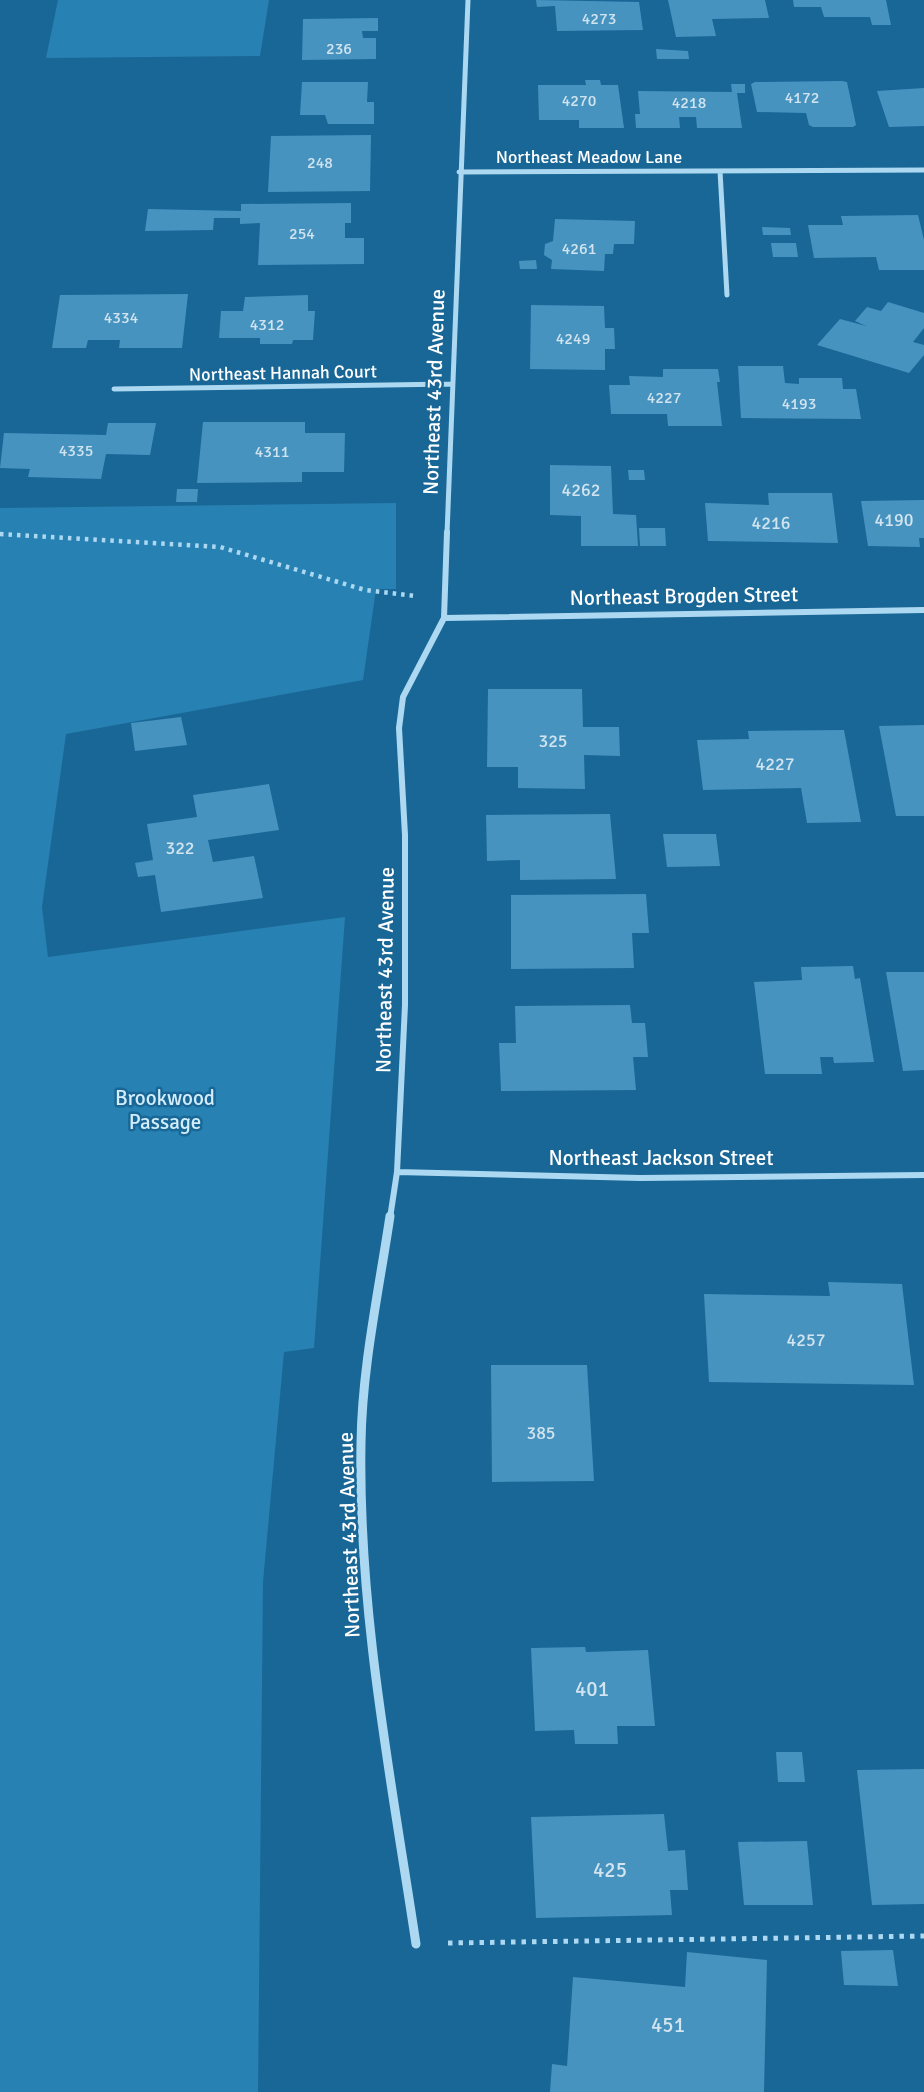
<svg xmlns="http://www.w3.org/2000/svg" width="924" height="2092" font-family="Signika,sans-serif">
  <rect width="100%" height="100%" fill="#196796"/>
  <path fill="#2881b3" d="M58,0h211l-9,56 -214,2z
    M396,503v86h-20l-13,91 -297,54 -24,173 6,50 297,-40 -31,431 -30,4 -21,230 -5,510h-258v-1584z"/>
  <path fill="#4693bf" d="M536,0l103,2 4,28 -86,1 -2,-25 -18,1z
    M668,0h97l4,18 -57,1 4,17 -40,1z
    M793,0h93l5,25h-19l-2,-8h-46l-3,-10h-27z
    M378,18v13h-16l1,7h13v21l-74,1 1,-41z
    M656,49l32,2 1,8h-32z
    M585,80h15l1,5h17l6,43h-45v-8h-40l-1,-35h48z
    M842,81l5,1 9,43 -3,2h-40l-4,-2 -3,-12 -49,-1 -6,-28 4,-2z
    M302,82h66l-1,20h7v22h-46l-3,-9h-25z
    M731,84h14v9h-8l5,35h-45l-1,-11h-17l1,11h-44l-1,-14h5l-2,-23 94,1z
    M924,88v38l-35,1 -12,-36z
    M371,135l-1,56 -102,1 3,-56z
    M351,203v20h-6v15h19v26l-106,1 2,-42 -20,1v-6h-26l-1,12 -68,1 3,-22 93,2v-7z
    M918,215l6,25v30h-45l-3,-13 -62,1 -6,-33h35l-2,-9z
    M555,219l80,2 -1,23h-20l-1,10h-8l-1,17 -53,-2 1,-9 -8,-5 1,-11 8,-3z
    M762,227l28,1 1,7h-28z
    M771,243h25l2,14h-25z
    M536,260l1,9h-17l-1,-8z
    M188,294l-6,54h-63l1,-8h-32l-2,8h-34l8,-53z
    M308,295v16h7l-2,29h-20l-1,4h-32v-6h-41l2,-27h22l2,-14z
    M888,302l36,11v15l-11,14 11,3v10l-15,18 -92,-28 23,-26 26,7 -11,-5 12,-14 14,4z
    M531,305l73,1 1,22h9l1,21h-10v21l-75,-1z
    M738,366h45l2,17 14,1v-6h43l1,11h13l5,30 -120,-1z
    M663,369h55l2,13h-3l5,44h-54l-1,-12h-56l-2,-29h21l-1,-9 34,1z
    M203,422h102v11h40l-1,39h-42v10l-105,1z
    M108,423h48l-6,32 -44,-1 -5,25 -73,-2 2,-8 -30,-1 4,-35 102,2z
    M550,465l61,1 2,48 23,1 2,31h-57v-30l-31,-1z
    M628,470h16l1,10h-16z
    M177,489h21l-1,13h-21z
    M768,493h64l6,50 -130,-2 -3,-38 64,2z
    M924,500v38h-5l1,9 -52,-1 -7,-45z
    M639,528h26l1,18h-26z
    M488,689h94l1,38h36l1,29 -36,-1 1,34 -67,-1v-21h-31z
    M181,717l6,28 -52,6 -4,-28z
    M924,725v91h-28l-17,-90z
    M844,730l17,92 -54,1 -6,-35 -98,2 -6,-50 52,-1 -1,-8z
    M269,784l10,46 -71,10 5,22 41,-6 9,42 -102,14 -6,-37 -17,2 -3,-14 18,-3 -6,-36 50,-7 -4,-22z
    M610,814l6,65 -96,1v-20l-33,1 -1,-46z
    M663,834h53l4,32 -53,1z
    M646,894l3,39h-17l2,35 -123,1v-74z
    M853,966l2,13 5,-1 14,84 -40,1 -1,-6h-13l2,17h-57l-11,-92 48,-2 -1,-13z
    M886,972h38v98l-21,1z
    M630,1005l2,18h13l3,34h-15l3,33 -135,1 -2,-48h17l-1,-37z
    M828,1282l74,2 12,101 -205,-3 -5,-88 126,2z
    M491,1365h96l7,116 -102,1z
    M585,1647l1,5 62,-2 7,76h-38l1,18h-43l-1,-14 -39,1 -4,-83z
    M776,1752h26l3,30h-27z
    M924,1769v135l-52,1 -15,-135z
    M664,1814l4,37 17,-1 3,40h-18l2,25 -136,3 -5,-101z
    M807,1841l6,64h-69l-6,-63z
    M893,1950l5,36 -54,-1 -3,-34z
    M687,1952l80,8 -3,132h-214l2,-28 15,2 6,-89 112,10z"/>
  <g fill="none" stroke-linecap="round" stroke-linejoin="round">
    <path stroke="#acd8f1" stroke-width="3.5" stroke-dasharray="2.5 3.5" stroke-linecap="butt" d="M0,534h4"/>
    <path stroke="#acd8f1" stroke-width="4.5" stroke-dasharray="3.5 5" stroke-linecap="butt" d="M0,534l220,13 145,43 50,6"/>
    <path stroke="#acd8f1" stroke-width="5" stroke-dasharray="4.5 6" stroke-linecap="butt" d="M448,1943l476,-7"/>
    <path stroke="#acd8f1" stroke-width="5" d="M720,171l7,124
      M459,172l465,-2
      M114,389l338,-5
      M447,534l21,-534"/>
    <path stroke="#acd8f1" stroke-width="6" d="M444,618l480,-8
      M397,1172l243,6 284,-3
      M390,1218l7,-46 8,-167v-170l-6,-107 4,-31 41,-79 3,-86"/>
    <path stroke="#acd8f1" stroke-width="9" d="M390,1216c-11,74 -28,151 -29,227 -3,168 30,335 55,501"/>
  </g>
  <g text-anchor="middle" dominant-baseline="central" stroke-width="5" stroke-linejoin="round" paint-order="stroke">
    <g font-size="16" fill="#d1e4ef">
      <text x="599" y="19">4273</text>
      <text x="339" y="49">236</text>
      <text x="802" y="98">4172</text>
      <text x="579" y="101">4270</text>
      <text x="689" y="103">4218</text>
      <text x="320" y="163">248</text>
      <text x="302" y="234">254</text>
      <text x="579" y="249">4261</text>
      <text x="121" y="318">4334</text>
      <text x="267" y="325">4312</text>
      <text x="573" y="339">4249</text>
      <text x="664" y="398">4227</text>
      <text x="799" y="404">4193</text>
      <text x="76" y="451">4335</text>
      <text x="272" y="452">4311</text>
    </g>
    <g font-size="18" fill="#fff" stroke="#196796">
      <text x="589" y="157">Northeast Meadow Lane</text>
      <text transform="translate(283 373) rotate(-1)">Northeast Hannah Court</text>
    </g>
    <g font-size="18" fill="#d1e4ef">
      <text x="581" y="490">4262</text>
      <text x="894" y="520">4190</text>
      <text x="771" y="523">4216</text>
      <text x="553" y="741">325</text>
      <text x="775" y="764">4227</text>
      <text x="180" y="848">322</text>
      <text x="806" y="1340">4257</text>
      <text x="541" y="1433">385</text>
    </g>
    <g font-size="21" fill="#fff" stroke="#196796">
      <text transform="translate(434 392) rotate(-88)">Northeast 43rd Avenue</text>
      <text transform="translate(684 596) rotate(-1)">Northeast Brogden Street</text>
      <text transform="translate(385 970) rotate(-89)">Northeast 43rd Avenue</text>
      <text x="661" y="1158">Northeast Jackson Street</text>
      <text transform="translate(349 1535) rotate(-92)">Northeast 43rd Avenue</text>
    </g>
    <g font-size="21" fill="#d3edfb" stroke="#196796">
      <text x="165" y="1098">Brookwood<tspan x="165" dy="24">Passage</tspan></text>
    </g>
    <g font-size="21" fill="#d1e4ef">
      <text x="592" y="1689">401</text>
      <text x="610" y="1870">425</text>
      <text x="668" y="2025">451</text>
    </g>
  </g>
</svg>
